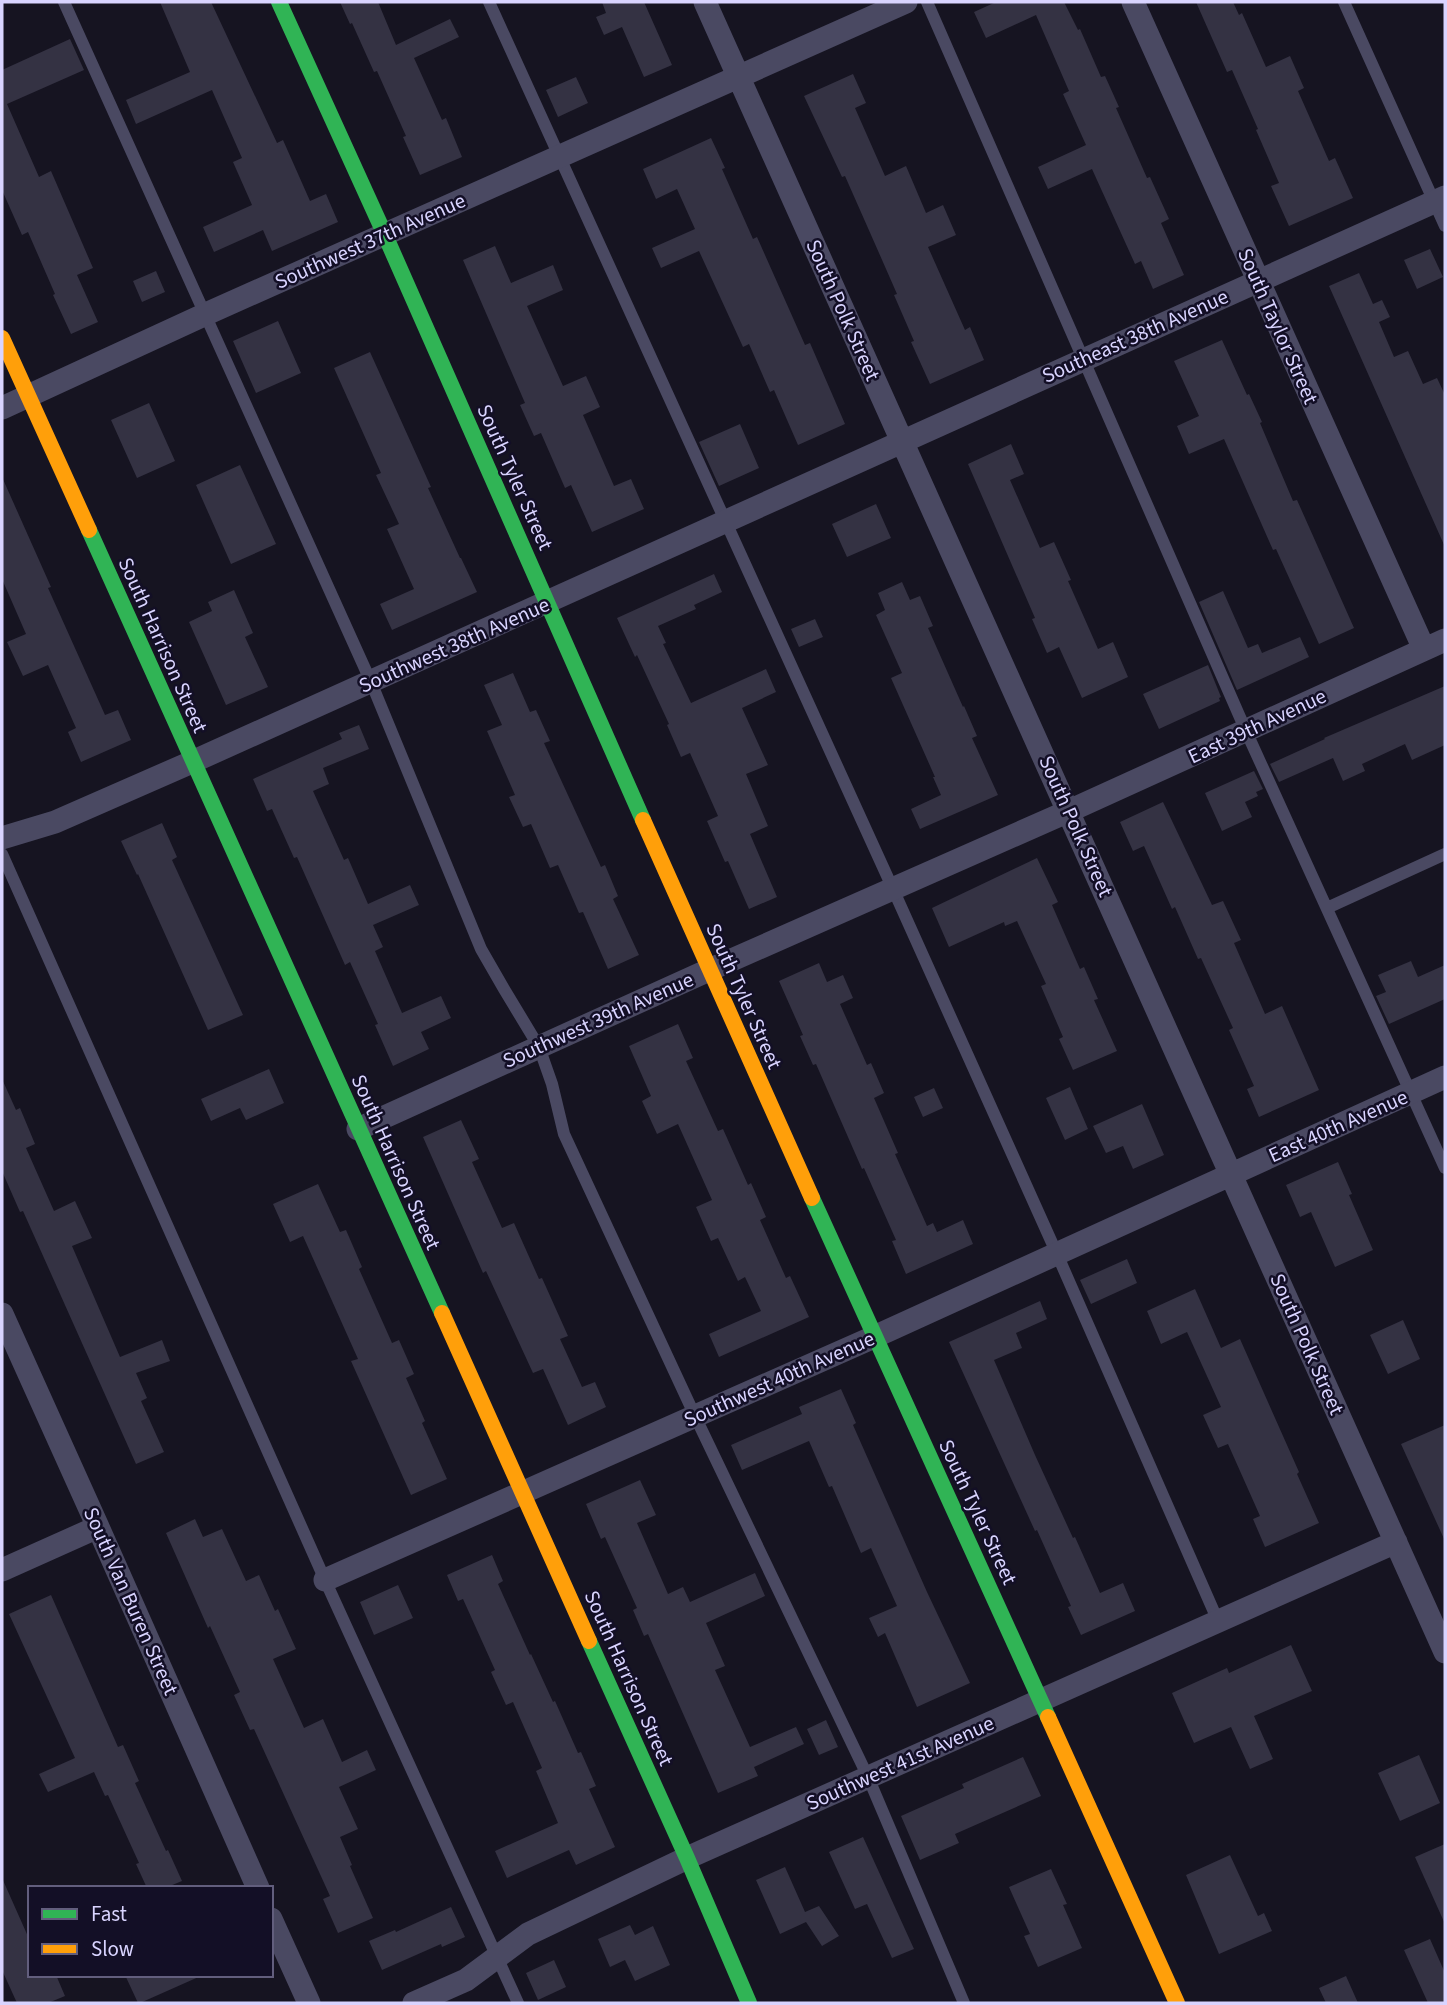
<svg xmlns="http://www.w3.org/2000/svg" width="1447" height="2005" font-family="'Source Sans 3',sans-serif">
  <rect width="100%" height="100%" fill="#161421"/>
  <path fill="#343243" d="M160,2h51l66,141 6,-3 27,61 16,-7 12,28 -66,29 -9,-21 -49,22 -11,-25 49,-22 -19,-43 9,-4 -30,-68 -76,34 -10,-24 64,-28z
    M340,2h38l18,43 54,-26 9,18 -45,21 28,62 4,-2 16,39 -42,18 -17,-38 3,-1 -29,-65 -3,1 -22,-49 -2,1z
    M602,2h42l28,63 -28,12 -22,-50 -18,8 -8,-18 10,-4z
    M996,2h68l14,28 2,-1 21,48 4,-1 14,31 -3,1 31,70 3,-1 19,42 -8,4 23,52 -31,14 -12,-28 -6,3 -43,-95 -44,20 -10,-22 48,-22 -23,-51 6,-3 -33,-76 -50,23 -12,-26z
    M1196,2h37l6,13 3,-2 24,54 24,-11 14,32 -6,3 31,70 6,-3 18,40 -64,28 -18,-40 8,-3 -23,-53 2,-1 -26,-59 -5,2z
    M70,39l14,31 -77,34 32,73 12,-6 42,97 -16,7 21,47 -27,12 -18,-39 2,-1 -27,-62 -6,3 -20,-45v-120z
    M853,74l13,29 -11,5 30,68 21,-10 20,47 17,-8 13,30 -28,12 37,83 5,-3 14,33 -54,24 -19,-42 3,-1 -20,-46 3,-1 -18,-41 -34,-77 -3,1 -38,-81z
    M576,77l12,26 -30,14 -12,-27z
    M711,138l14,30 -3,1 31,70 4,-2 48,108 5,-2 35,81 -47,21 -24,-55 -4,2 -21,-48 -6,3 -44,-96 -38,17 -9,-20 43,-19 -18,-40 -21,10 -13,-30z
    M495,246l16,37 42,-18 10,25 -36,16 36,80 23,-10 14,31 -17,8 31,71 17,-7 13,30 -52,23 -21,-47 -6,3 -24,-55 -7,3 -14,-31 5,-2 -62,-143z
    M1430,249l13,28 -26,12 -13,-29z
    M156,271l9,21 -23,10 -9,-21z
    M1359,273l14,31 9,-4 8,17 -11,5 15,35 14,-6 15,33 14,-6 8,17v152l-116,-261z
    M278,321l23,52 -45,20 -23,-52z
    M1222,340l25,55 2,-1 13,28 -2,1 33,78 4,-1 57,128 -35,16 -43,-95 -3,1 -49,-111 -35,15 -12,-28 22,-10 -25,-55z
    M370,352l61,135 -3,1 32,70h1l16,34 -85,38 -12,-26 34,-15 -27,-60 12,-5 -23,-49 5,-2 -47,-105z
    M149,403l26,58 -38,17 -26,-58z
    M740,424l19,44 -40,18 -20,-44z
    M1011,444l13,30 -14,6 30,68 14,-6 17,38 -3,1 30,68 15,-7 15,35 -46,21 -23,-51 -12,6 -15,-34 3,-1 -67,-154z
    M240,465l36,79 -45,20 -35,-79z
    M2,477l49,110 -3,1 57,127 13,-5 13,30 -50,22 -13,-30 8,-4 -28,-63 -25,11 -16,-34 19,-8 -24,-55z
    M876,504l15,34 -44,19 -15,-33z
    M714,574l8,18 -28,13 2,4 -38,17 8,17 -3,1 28,59 75,-34 10,23 -34,16 26,57 -22,9 22,52 -18,8 27,63 -28,12 -21,-48 -3,1 -18,-41 11,-5 -28,-63 -9,4 -14,-32 2,-1 -32,-69 -2,2 -18,-39z
    M902,582l8,18 10,-4 13,30 -5,2 35,79 1,-1 13,30 -5,2 26,57 -78,34 -9,-20 30,-14 -8,-18h2l-44,-99 11,-5 -26,-58 9,-5 -7,-17z
    M234,590l19,43 -8,4 23,50 -42,18 -37,-83 23,-11 -4,-9z
    M1223,591l25,57 10,-4 4,9 38,-16 9,20 -72,33 -38,-88z
    M815,619l8,18 -24,10 -8,-18z
    M1208,665l13,32 -2,1 1,3 -61,28 -16,-35z
    M513,673l17,39 6,-2 14,31 -6,2 57,124 4,-2 13,31 -5,3 26,56 -31,14 -25,-57 -4,1 -21,-48 -8,3 -19,-44 -8,3 -14,-30 6,-2 -28,-64 15,-6 -18,-40z
    M1445,686v59l-33,15 -7,-16 -43,20 3,7 -22,10 -10,-23 -54,24 -9,-18 55,-25 -1,-1z
    M359,725l10,24 -46,19 6,16 -16,7 31,69 4,-2 20,46 42,-19 9,20 -46,20 10,22 -8,4 27,62 39,-17 10,22 -30,14 8,17 -36,17 -18,-41 3,-1 -28,-62 -5,3 -48,-108 -3,1 -22,-49 -5,2 -14,-32 89,-40 -3,-6z
    M1254,771l9,18 -7,3 2,4 -13,6 7,15 -30,14 -17,-38z
    M1163,802l49,103 11,-4 18,39 -7,3 31,71 17,-8 37,84 -60,27 -12,-28 7,-3 -25,-56 4,-2 -32,-70 -3,1 -23,-52 -3,2 -28,-63 -11,5 -13,-29z
    M162,823l15,34 -5,3 71,155 -35,15 -70,-156 -1,1 -16,-34z
    M1037,858l21,44 -6,3 28,64 4,-2 14,32 -4,1 23,51 -44,19 -14,-31 4,-2 -22,-51 5,-2 -29,-63 -12,5 -1,-4 -55,25 -17,-39z
    M1411,961l7,16 27,-12v34l-56,25 -13,-28 10,-4 -8,-17z
    M819,963l8,19 16,-7 10,23 -13,6 27,61 4,-2 13,30 -10,5 24,55 -3,1 32,72 6,-3 4,9 26,-12 10,24 -67,30 -14,-33 4,-1 -32,-72 -2,1 -46,-105 -3,1 -13,-29 3,-1 -24,-54z
    M678,1024l15,34 -7,3 32,70 5,-2 25,56 3,-2 15,34 -6,3 26,58 4,-2 19,41 -90,40 -10,-23 52,-23 -16,-34 -7,4 -20,-43 -7,3 -15,-34 16,-7 -34,-76 -21,10 -15,-33 9,-5 -22,-50z
    M269,1069l15,34 -38,17 -6,-12 -29,13 -10,-22z
    M2,1079l14,31 4,-2 15,36 -9,4 28,63 21,-10 17,37 -20,8 48,111 42,-17 8,21 -34,12 11,25 -6,3 23,51 -28,12 -113,-253 -3,1 -18,-41z
    M1070,1087l18,42 -23,11 -19,-42z
    M934,1088l9,20 -20,9 -9,-20z
    M1142,1104l22,51 -31,14 -10,-23 -17,7 -13,-27z
    M461,1120l18,39 -7,3 30,66 12,-5 25,56 3,-1 26,58 -8,3 22,48 13,-5 11,25 -38,18 -25,-56 -10,4 -47,-102 -3,2 -60,-136z
    M1338,1162l14,32 -3,1 24,55 -38,17 -24,-55 -11,5 -14,-32z
    M318,1184l22,48 6,-2 16,37 -3,2 33,74 7,-3 15,34 -8,4 19,43 -3,2 25,56 -36,16 -60,-134 7,-2 -55,-123 -13,6 -17,-38z
    M1127,1259l10,24 -46,21 -11,-24z
    M1195,1289l26,59 19,-9 59,133 -2,2 22,49 -54,24 -12,-28 7,-3 -32,-72 -10,4 -15,-33 18,-8 -34,-75 -26,12 -14,-33z
    M1040,1301l7,18 -31,14 6,15 -28,12 41,95 38,83 2,-1 25,56 23,-10 12,28 -54,24 -13,-28 3,-1 -34,-76 -2,1 -86,-189z
    M1403,1320l17,39 -32,15 -18,-39z
    M841,1389l15,34 -3,2 19,43 55,124 43,91 -53,24 -32,-74 -7,4 -9,-19 28,-12 -26,-58 -10,5 -29,-67 -3,1 -20,-46 -67,29 -11,-25 71,-31 -3,-7z
    M1445,1425v116l-44,-97z
    M640,1480l16,35 -19,8 31,71 15,-7 7,15 65,-29 10,23 -59,27 19,43 -10,4 35,77 46,-20 8,17 -50,23 4,9 -40,17 -70,-159 -4,2 -11,-26 4,-2 -32,-71 -4,2 -15,-35z
    M195,1519l8,18 19,-8 24,52 13,-6 16,36 3,-2 18,40 -23,10 31,69 19,-9 19,43 25,-12 9,20 -37,17 19,42 -18,8 12,28 -2,1 23,52 -35,15 -15,-34 7,-3 -76,-167 -4,1 -16,-35 6,-3 -30,-66 -2,2 -42,-95z
    M492,1555l11,26 -5,3 32,71 1,-1 22,48 2,-1 23,52 3,-1 15,34 -7,3 26,58 -39,18 -7,-15 -62,28 -12,-27 63,-28 -22,-52 6,-3 -29,-66 -7,3 -15,-33 4,-2 -32,-71 -5,2 -11,-26z
    M398,1585l15,33 -39,17 -14,-33z
    M51,1595l67,152 5,-2 16,36 -4,2 31,68 2,-1 14,31 -17,7h-18l-11,-24 3,-1 -31,-68 -3,1 -11,-24 -46,20 -9,-18 36,-16 -66,-144z
    M1291,1645l21,46 -58,25 19,43 -23,10 -19,-42 -37,16 -22,-50 55,-25 2,5z
    M826,1720l12,27 -19,8 -12,-26z
    M1419,1755l21,48 -40,18 -22,-48z
    M1023,1757l18,39 -86,38 4,9 -39,17 -19,-44 63,-28 -2,-4z
    M863,1837l51,112 -22,9 -25,-54 -12,5 -26,-57z
    M1445,1844v80l-30,-67z
    M1230,1855l28,61 6,-3 8,18 -53,23 -33,-79z
    M785,1867l20,45 14,-6 20,30 -17,10 -16,-24 -26,12 -24,-54z
    M1051,1869l16,35 -4,1 19,43 -44,19 -14,-31 6,-2 -21,-47z
    M2,1878l28,63v34h26l9,21 -17,7h-31l-15,-33z
    M451,1907l14,30 -23,10 -1,-3 -59,26 -13,-29 26,-11 1,2z
    M630,1925l5,10 18,-9 17,39 -35,16 -10,-21 -15,7 -12,-28z
    M1430,1939l15,34v30h-17l-24,-53z
    M554,1960l12,27 -28,13 -12,-27z
    M125,1975h78l-63,28h-2z
    M1346,1976l12,27h-32l-7,-15z"/>
  <g fill="none" stroke-linecap="round" stroke-linejoin="round">
    <path stroke="#4a4962" stroke-width="12" d="M64,2l307,680 110,267 23,40 35,58 13,37 12,50 131,282 173,361 96,226
      M489,2l404,887 164,365 161,367
      M927,2l319,729 199,437
      M1344,2l101,224
      M2,854l323,726 193,423
      M1327,908l118,-54"/>
    <path stroke="#4a4962" stroke-width="23" d="M705,2l740,1650
      M1133,2l291,647
      M2,408l204,-94 700,-312
      M2,838l53,-16 137,-60 1253,-565
      M358,1129l351,-159 360,-159 376,-171
      M2,1314l96,213 160,361
      M2,1570l96,-43
      M325,1580l549,-243 571,-260
      M271,1919l38,84
      M414,2003l52,-23 62,-46 159,-76 709,-316"/>
    <path stroke="#30b455" stroke-width="16" d="M279,2l106,233 258,585
      M89,530l353,783
      M812,1198l236,519
      M589,1641l98,217 62,145"/>
    <path stroke="#ff9f0a" stroke-width="16" d="M2,338l87,192
      M643,820l169,378
      M442,1313l147,328
      M1048,1717l129,286"/>
  </g>
  <g text-anchor="middle" dominant-baseline="central" stroke-width="5" stroke-linejoin="round" paint-order="stroke">
    <g font-size="21" fill="#d9d4ff" stroke="#130f26">
      <text transform="translate(370 241) rotate(-24)">Southwest 37th Avenue</text>
      <text transform="translate(843 310) rotate(66)">South Polk Street</text>
      <text transform="translate(1278 326) rotate(66)">South Taylor Street</text>
      <text transform="translate(1135 336) rotate(-24)">Southeast 38th Avenue</text>
      <text transform="translate(515 477) rotate(66)">South Tyler Street</text>
      <text transform="translate(163 645) rotate(66)">South Harrison Street</text>
      <text transform="translate(454 645) rotate(-24)">Southwest 38th Avenue</text>
      <text transform="translate(1257 726) rotate(-25)">East 39th Avenue</text>
      <text transform="translate(1076 826) rotate(66)">South Polk Street</text>
      <text transform="translate(744 996) rotate(66)">South Tyler Street</text>
      <text transform="translate(598 1020) rotate(-24)">Southwest 39th Avenue</text>
      <text transform="translate(1338 1126) rotate(-24)">East 40th Avenue</text>
      <text transform="translate(396 1162) rotate(66)">South Harrison Street</text>
      <text transform="translate(1307 1344) rotate(66)">South Polk Street</text>
      <text transform="translate(779 1379) rotate(-24)">Southwest 40th Avenue</text>
      <text transform="translate(978 1512) rotate(65)">South Tyler Street</text>
      <text transform="translate(131 1601) rotate(66)">South Van Buren Street</text>
      <text transform="translate(629 1678) rotate(66)">South Harrison Street</text>
      <text transform="translate(900 1763) rotate(-24)">Southwest 41st Avenue</text>
    </g>
  </g>
  <rect width="1447" height="2005" fill="none" stroke="#d9d4ff" stroke-width="7"/>
  <rect x="28" y="1886" width="245" height="91" fill="#130f26" stroke="#625e7d" stroke-width="2"/>
  <rect x="42" y="1909" width="35" height="10" fill="#30b455" stroke="#625e7d" stroke-width="2"/>
  <text x="91" y="1921" font-size="21" fill="#d9d4ff">Fast</text>
  <rect x="42" y="1944" width="35" height="10" fill="#ff9f0a" stroke="#625e7d" stroke-width="2"/>
  <text x="91" y="1956" font-size="21" fill="#d9d4ff">Slow</text>
</svg>
